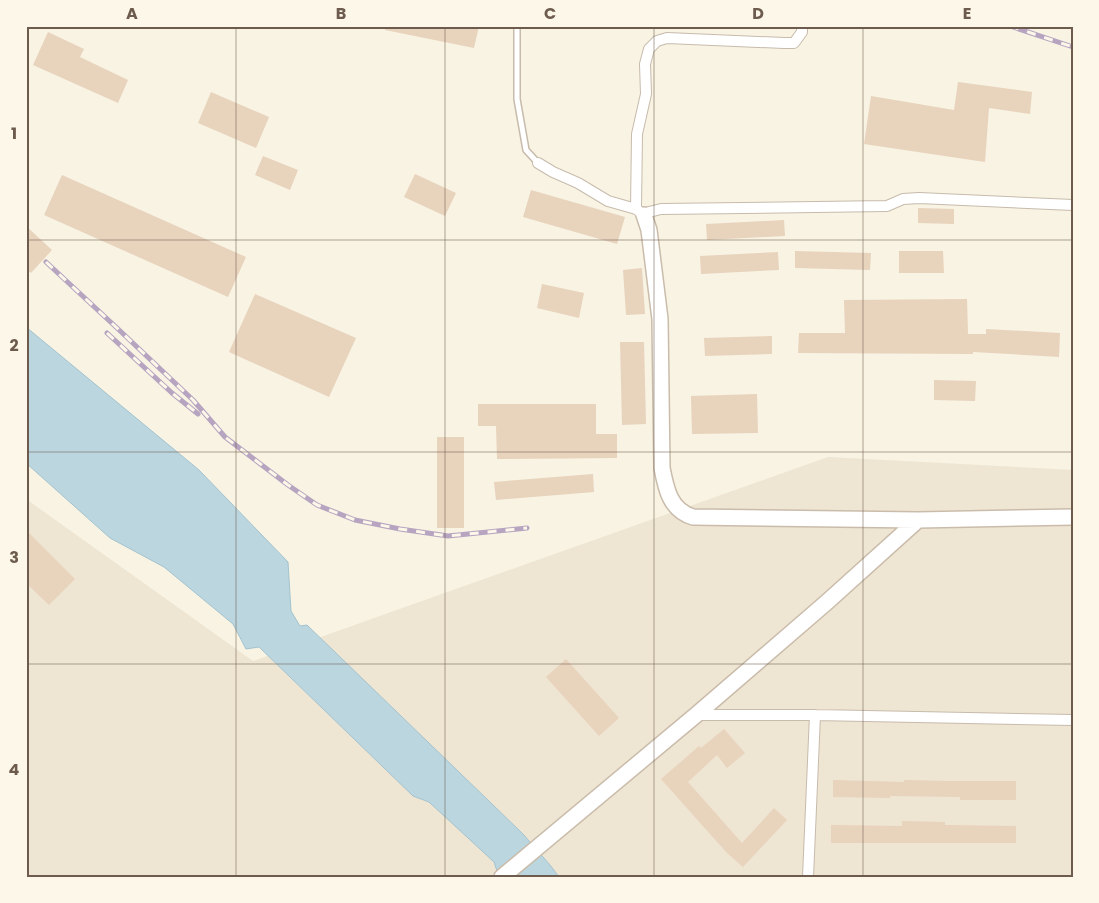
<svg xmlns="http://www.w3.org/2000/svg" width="1099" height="903" font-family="Poppins,sans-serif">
  <rect width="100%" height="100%" fill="#f8f3e3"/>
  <path fill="#efe5d3" d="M828,457l245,13v407h-1047v-378l227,162z"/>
  <path fill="#bbd6df" stroke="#a3c3cf" d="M26,327l173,143 89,92 3,49 9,15 7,-1 216,209 27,31 9,12h-60l-5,-15 -65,-60 -16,-6 -154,-149 -13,2 -13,-25 -69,-57 -54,-29 -84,-75z"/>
  <path fill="#e8d3bd" d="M385,26h94l-5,22 -89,-18z
    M48,32l36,17 -4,8 48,23 -10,23 -85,-38z
    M958,82l74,10 -2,22 -41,-6 -4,54 -121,-18 7,-48 83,14z
    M211,92l58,25 -13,31 -58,-25z
    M263,156l35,14 -8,20 -35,-15z
    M415,174l41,19 -11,23 -41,-19z
    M62,175l184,82 -18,40 -184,-82z
    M531,190l94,27 -8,27 -94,-27z
    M918,208l36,1v15l-36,-1z
    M784,220l1,16 -78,4 -1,-16z
    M26,226l26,24 -21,23 -5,-4z
    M795,251l76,2 -1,17 -75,-2z
    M899,251h44l1,22h-45z
    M778,252l1,18 -78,4 -1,-18z
    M642,268l3,46 -19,1 -3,-45z
    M542,284l42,9 -5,25 -42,-10z
    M255,294l101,44 -27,59 -100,-45z
    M967,299l1,35h18v-5l74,4 -1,24 -86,-5v2l-175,-1 1,-20h46l-1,-33z
    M772,336v18l-67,2 -1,-18z
    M620,342h24l2,82 -24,1z
    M934,380l42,1 -1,20 -41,-1z
    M757,394l1,39 -66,1 -1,-38z
    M478,404h118v30h21v24l-120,1 -1,-33h-18z
    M437,437h27v91h-27z
    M593,474l1,18 -98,8 -2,-18z
    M26,530l49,49 -26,26 -23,-22z
    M566,659l53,59 -20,18 -53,-59z
    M724,729l21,24 -18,15 -10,-13 -29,27 54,61 32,-35 13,12 -44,47 -16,-14 -66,-74 38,-33 2,2z
    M833,780l71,2v-2l44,1h68v19h-56v-3l-70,-1v2l-57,-1z
    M902,821l43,1v3l71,1v17h-185v-18l71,1z"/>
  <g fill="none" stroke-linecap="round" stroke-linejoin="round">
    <g stroke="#c7bbac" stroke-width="8">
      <path id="lane" d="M517,26v73l9,51 12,13"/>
    </g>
    <g stroke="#c7bbac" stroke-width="12">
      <path id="street" d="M538,163l15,9 25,11 30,18 28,8 8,6 5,-3 12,-3 226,-3 16,-7 16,-1 154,7
        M636,209l1,-75 9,-40 -1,-30 4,-15 8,-8 10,-3 117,5h10l8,-11v-6
        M696,715h119l258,5
        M808,877l7,-162"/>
    </g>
    <g stroke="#cabcab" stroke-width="18">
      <path id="secondary" d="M644,215l5,15 11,89 2,149c4,21 8,42 31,49l225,3
        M502,877l194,-162 131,-113 91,-82 155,-3"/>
    </g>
    <use href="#lane" stroke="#fff" stroke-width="5"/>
    <use href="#street" stroke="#fff" stroke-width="10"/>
    <use href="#secondary" stroke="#fff" stroke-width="15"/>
    <g stroke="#b6a4c0" stroke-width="5">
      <path id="rail" d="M1010,26l63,21
        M46,262l71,66 76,72 32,37 63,48 29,20 38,15 45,9 48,7 79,-8
        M107,333l65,60 26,21"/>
    </g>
    <use href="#rail" stroke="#fcf7e9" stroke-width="3" stroke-dasharray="9" stroke-linecap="butt"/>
  </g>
  <path fill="none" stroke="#6d5c4d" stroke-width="1" stroke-opacity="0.55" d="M236,26v851M445,26v851M654,26v851M863,26v851M26,240h1047M26,452h1047M26,664h1047"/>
  <rect width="1099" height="903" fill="none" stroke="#fcf7e9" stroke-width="55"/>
  <rect x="28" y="28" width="1044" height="848" fill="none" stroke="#6d5c4d" stroke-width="2"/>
  <g font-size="16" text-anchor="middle" font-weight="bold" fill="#6d5c4d">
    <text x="132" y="19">A</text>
    <text x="341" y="19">B</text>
    <text x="550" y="19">C</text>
    <text x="758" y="19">D</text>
    <text x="967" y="19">E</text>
    <text x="14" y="139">1</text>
    <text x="14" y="351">2</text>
    <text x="14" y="563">3</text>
    <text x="14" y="775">4</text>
  </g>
</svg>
